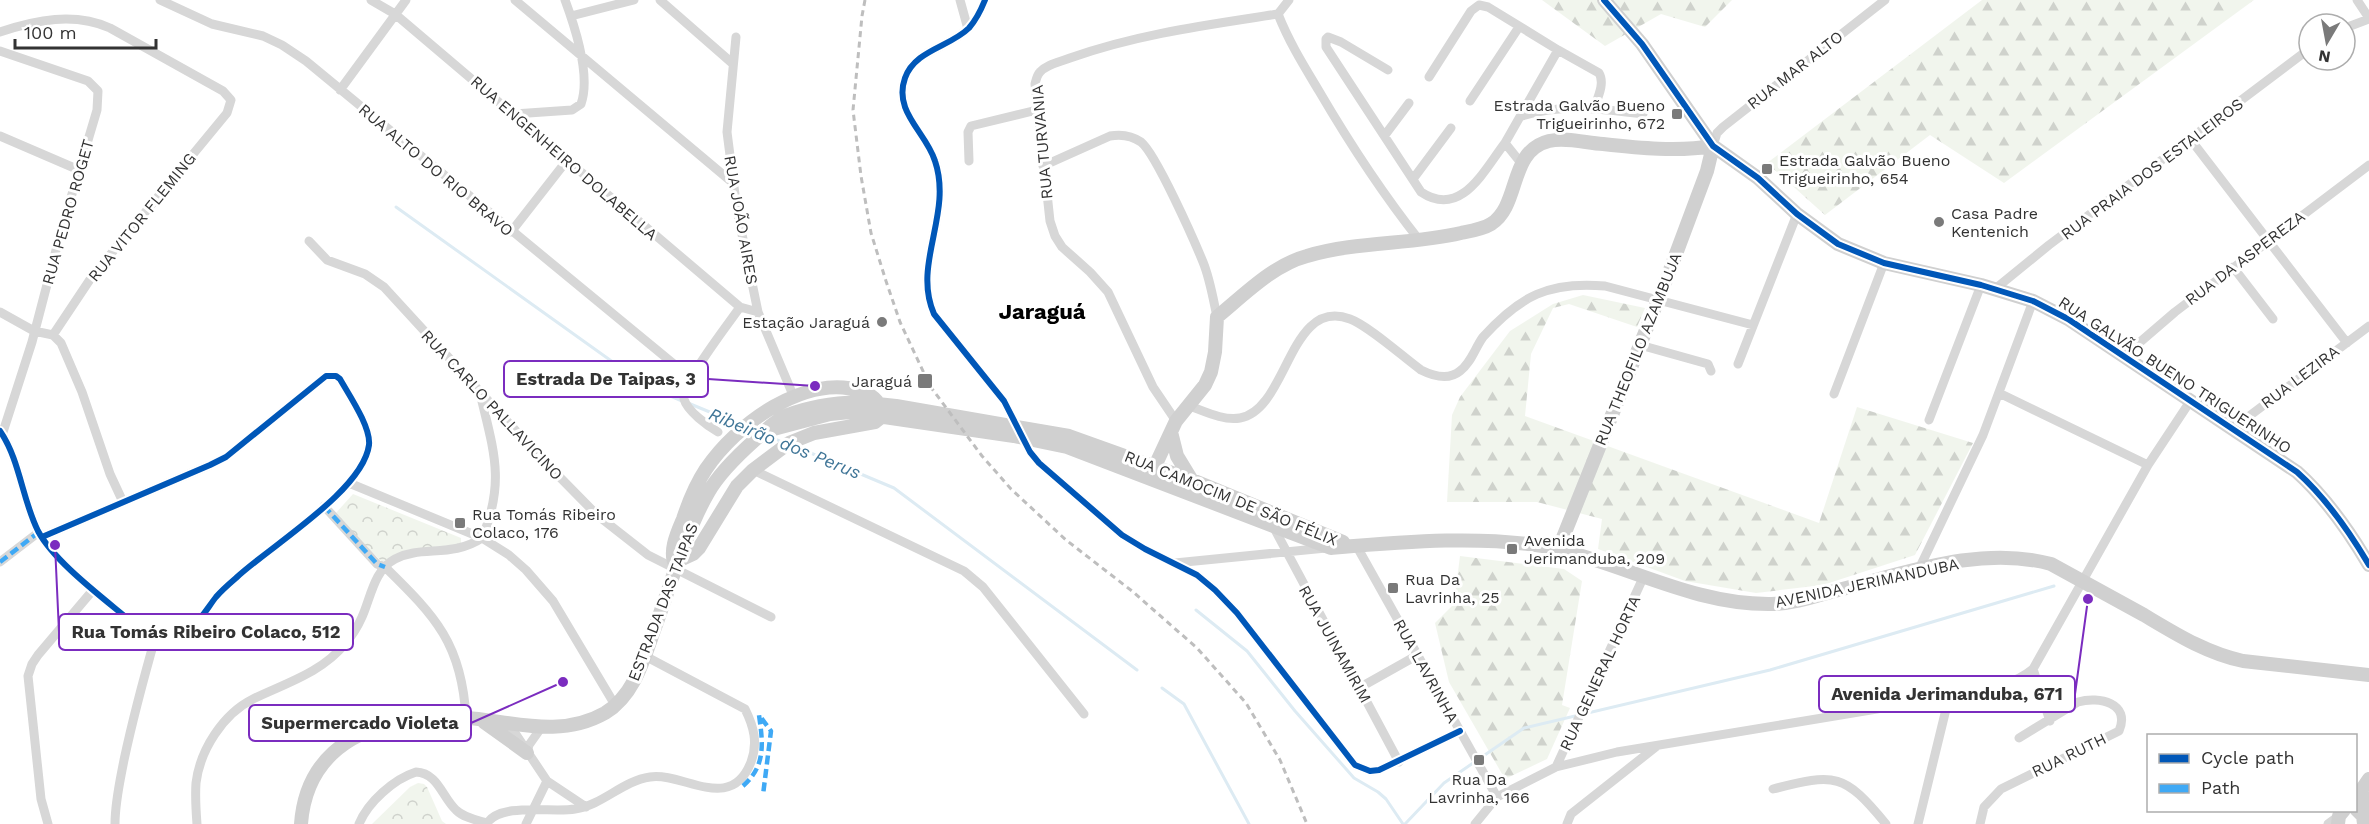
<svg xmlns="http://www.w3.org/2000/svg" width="2369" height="824" font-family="'Work Sans',sans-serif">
  <defs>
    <pattern id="forest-firs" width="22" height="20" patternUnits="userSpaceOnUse" patternTransform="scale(1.5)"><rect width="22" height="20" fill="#f1f5ed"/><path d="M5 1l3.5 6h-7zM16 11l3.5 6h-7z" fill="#cfd2cc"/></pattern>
    <pattern id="park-crowns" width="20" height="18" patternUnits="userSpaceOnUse" patternTransform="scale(1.5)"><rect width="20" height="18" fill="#f1f5ed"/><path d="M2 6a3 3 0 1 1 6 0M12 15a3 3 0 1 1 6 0" fill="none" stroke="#cfd2cc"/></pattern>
  </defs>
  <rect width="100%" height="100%" fill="#fff"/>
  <path fill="url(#forest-firs)" d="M1542,0h190l-27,27 -44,-13 -56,32z
    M1982,0h272l-250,183 -74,-48 -105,80 -58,-52z
    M1583,295l62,13 -8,19 -68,-23 -16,4 -22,46 -6,62 294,107 38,-116 116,36 -58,112 -92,30 -67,8 -71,-12 -87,-32 4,-30 -65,-17h-90l5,-87 8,-18 50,-66 43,-27z
    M1460,556l104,13 18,12 -20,124 8,3 -23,51 -42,20 -56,-97 -14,-59 19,-19z"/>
  <path fill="url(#park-crowns)" d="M353,494l108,44v6l-54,6 -25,12 -47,-48z
    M418,783l6,1 3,3 15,34 4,3h-74l38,-37z"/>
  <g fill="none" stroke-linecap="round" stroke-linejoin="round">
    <path stroke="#ddebf3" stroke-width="3" d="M396,207l249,178 37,16
      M688,403l53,22
      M769,436l13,6
      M794,446l100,42 243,182
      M1196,610l51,41 48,60 59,67 24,14 8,7 17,25
      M1162,688l22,16 65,120
      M1405,824l39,-41 80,-55 246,-58 284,-84"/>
    <path stroke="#d7d7d7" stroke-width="9" d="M160,0l52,24 51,12 19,9 24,16 369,304 17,10
      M371,0l24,14 345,293 18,5
      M515,0l218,183
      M660,0l72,63
      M960,0l8,29
      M985,0c-4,10 -9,20 -16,28 -19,19 -54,22 -64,50 -12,34 21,54 30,83 18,53 -23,103 -1,153l70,87 26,51 9,11 83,72 23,14 52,26 18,15 22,23 118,152 15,6 9,-1 81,-39
      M2357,0l12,18
      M1278,14c11,28 26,52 41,77 31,53 63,102 101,150
      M1278,14l11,-14
      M571,16l63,-16
      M2345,28l24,-9
      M0,32c36,-12 74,-20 110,-4l113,63 8,9 -4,13 -136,165 -38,57
      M736,37l-9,95 10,78 21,102 35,83
      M1558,50l41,23c6,10 -1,24 -5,35
      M0,51l88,30 10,10 -1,19 -36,121 -29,111 -30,93
      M1388,70l-47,-28 -13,-5 -2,2v8l95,145c40,27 63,-22 84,-49
      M1429,77l42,-66 8,-6 9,2 70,43 -53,93 16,20
      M340,90l66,-90
      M1470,101l49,-74
      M514,114l58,-4 9,-6c10,-28 -6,-77 -16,-104
      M1522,116c40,-13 81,-7 121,-2
      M1385,135l24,-32
      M0,136l79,34
      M2191,140l156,203
      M1713,146l4,-13 6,-6 162,-127
      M969,161l-1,-29 3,-6 66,-16
      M1043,166l67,-30c11,-2 21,-1 31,6 15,12 53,98 62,120 7,17 10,36 14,55
      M1413,179l38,-51
      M511,232l57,-73
      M309,241l18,19 38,14 19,13 154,168 59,60 51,40 123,62
      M2233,267l40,52
      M1995,289l54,-44 260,-196
      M0,312l34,19 19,4 8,8 21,49 28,82 13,28
      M1640,345l68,19 3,7
      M2125,355l50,-43 194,-147
      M1738,364l59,-150
      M1999,393l149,72
      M1834,394l50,-131
      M1187,405c17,6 36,16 53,13 48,-8 49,-122 110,-99 19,7 53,38 71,51 12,6 27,11 39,1 11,-8 15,-23 23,-34 37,-41 66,-56 122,-51l148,39
      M1929,420l52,-135
      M1176,421l-23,-34 -45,-95 -18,-20 -28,-25 -7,-11 -5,-15 -15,-137c1,-4 2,-9 5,-12 7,-8 20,-10 30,-14 67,-24 137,-33 208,-44
      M2232,429l137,-103
      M0,431c20,29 22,68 38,100 17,32 68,69 96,93 18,11 36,16 55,4 12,-7 19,-21 27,-31 6,-7 13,-13 20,-19 34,-32 127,-87 133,-133 2,-18 -20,-50 -29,-66l-4,-3h-10l-100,81 -16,8 -168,72
      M718,432c-10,-6 -31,-21 -34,-33 -3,-15 46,-77 56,-92
      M753,470l211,101 19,16 101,127
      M349,483l133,55 27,17 17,15 27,31 62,104
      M324,506l53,58 8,3c51,50 77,77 81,151
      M1273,526l126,236
      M1356,545l141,252
      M0,562l39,-30
      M1175,563l151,-15
      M1919,569l64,-134 50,-134
      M2033,669l17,52
      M1359,688l57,-32
      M509,724l38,57 39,26
      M527,753l2,-8 12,-17
      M1556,767l87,-189
      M1773,789c63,-16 71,-16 113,35
      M48,824l-7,-25 -13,-123 4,-12 6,-9 55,-65
      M115,824c0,-22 5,-43 9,-64 9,-42 20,-83 32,-125
      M197,824c-1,-13 -2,-27 -1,-41 4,-33 27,-69 57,-84 33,-16 68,-26 92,-55 7,-8 13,-18 17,-27 9,-20 12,-47 33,-58 26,-14 57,-1 87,-21 24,-57 11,-89 -2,-145
      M359,824c9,-22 35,-45 57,-52 22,1 26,25 40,38 8,8 21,10 31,13 15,-21 65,-10 88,-14 28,-4 47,-28 75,-32 34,-5 81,37 101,-15 7,-19 3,-35 -6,-53l-100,-53
      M526,824l21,-43
      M1475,824l22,-27 59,-30 61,-15 332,-55c29,-6 61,-9 84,-28l115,-204 43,-65
      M1567,824l4,-10 86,-68
      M1918,824l31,-127
      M1980,824l4,-17 17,-18 118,-58c12,-28 -20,-35 -41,-29l-59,36
      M2328,824l11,-8"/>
    <path stroke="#d0d0d0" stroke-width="14" d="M1604,0l38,44 71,102 45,32 39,36 41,30 46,19 97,22 52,16 35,18 229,153c29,26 52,59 72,93
      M766,431l64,-17 20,-2 164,24 53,11 264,101c69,-6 159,-14 226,1 72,17 138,56 214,55 23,0 45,-8 67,-14 68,-17 143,-45 213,-26 31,17 62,34 93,51 32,19 62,38 99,46l126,14
      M1171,432l6,24 14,23
      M1155,466l21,-45 29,-36 6,-13 4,-20 2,-35c27,-22 56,-52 90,-61 50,-15 103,-11 154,-23 10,-2 22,-4 30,-9 30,-19 17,-73 58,-83 17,-4 37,2 54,3 36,4 75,8 110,2
      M1558,550l112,-280 37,-99 6,-25
      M676,567c-8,-15 1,-34 7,-48 6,-18 13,-35 23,-50 30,-45 100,-96 155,-78 14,5 21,12 19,27l-5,4 -61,11 -25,10 -36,27 -16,16 -38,62 -6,6 -13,6
      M484,722l43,31
      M2356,798l13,-19
      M2356,809l7,7 1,8
      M2363,816l6,-17
      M301,824c6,-83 79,-108 152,-107 51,1 103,24 152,-4 28,-17 38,-51 48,-80 16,-43 32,-100 55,-140 11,-20 30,-38 48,-54 10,-9 20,-19 32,-24 23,-9 48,-12 71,-13l37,4 173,30 123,44 151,62
      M2338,824l1,-8 5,-6"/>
    <path stroke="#bebebe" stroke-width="3" stroke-dasharray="6 4.5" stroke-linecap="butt" d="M865,0l-3,16 -9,94 8,66 10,57 15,48 14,41 30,64 52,70 29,33 55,51 66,51 65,57 49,55 34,57 27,64"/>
    <path stroke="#3fa9f5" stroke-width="4.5" stroke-dasharray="9 4.5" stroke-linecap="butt" d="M324,506l53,58 8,3
      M0,562l39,-30
      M743,786c23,-20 20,-43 16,-71l12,16 -8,64"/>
    <g stroke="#fff" stroke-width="10">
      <path id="cycleway" d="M985,0c-4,10 -9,20 -16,28 -19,19 -54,22 -64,50 -12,34 21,54 30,83 18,53 -23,103 -1,153l70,87 26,51 9,11 83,72 23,14 52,26 18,15 22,23 118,152 15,6 9,-1 81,-39
        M1604,0l38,44 71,102 45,32 39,36 41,30 46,19 97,22 52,16 35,18 229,153c29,26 52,59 72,93
        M0,431c20,29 22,68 38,100 17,32 68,69 96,93 18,11 36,16 55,4 12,-7 19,-21 27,-31 6,-7 13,-13 20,-19 34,-32 127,-87 133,-133 2,-18 -20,-50 -29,-66l-4,-3h-10l-100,81 -16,8 -168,72"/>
    </g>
    <use href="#cycleway" stroke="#0057b8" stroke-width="6"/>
  </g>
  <g fill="#7a7a7a" stroke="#fff" stroke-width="2">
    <rect x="1671" y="108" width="12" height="12" rx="3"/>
    <rect x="1761" y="163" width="12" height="12" rx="3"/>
    <circle cx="1939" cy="222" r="6"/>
    <circle cx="882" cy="322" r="6"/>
    <rect x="917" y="373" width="16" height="16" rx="3"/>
    <rect x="454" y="517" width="12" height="12" rx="3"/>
    <rect x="1506" y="543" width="12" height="12" rx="3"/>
    <rect x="1387" y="582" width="12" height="12" rx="3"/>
    <rect x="1473" y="754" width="12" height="12" rx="3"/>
  </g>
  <g text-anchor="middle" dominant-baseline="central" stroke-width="6" stroke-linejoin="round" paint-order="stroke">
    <g font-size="16" fill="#333" stroke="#fff">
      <text transform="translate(1795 70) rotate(-38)">RUA MAR ALTO</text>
      <text transform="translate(1042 142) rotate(-95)">RUA TURVANIA</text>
      <text transform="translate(564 158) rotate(41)">RUA ENGENHEIRO DOLABELLA</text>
      <text transform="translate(2152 169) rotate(-37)">RUA PRAIA DOS ESTALEIROS</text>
      <text transform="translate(436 170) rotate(40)">RUA ALTO DO RIO BRAVO</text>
      <text transform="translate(68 212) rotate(-74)">RUA PEDRO ROGET</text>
      <text transform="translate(142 217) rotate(-51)">RUA VITOR FLEMING</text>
      <text transform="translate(741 220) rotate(80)">RUA JOÃO AIRES</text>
      <text transform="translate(2245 258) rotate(-37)">RUA DA ASPEREZA</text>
      <text transform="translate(1638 349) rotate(-68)">RUA THEOFILO AZAMBUJA</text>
      <text transform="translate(2175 375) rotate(33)">RUA GALVÃO BUENO TRIGUERINHO</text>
      <text transform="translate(2300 377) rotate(-37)">RUA LEZIRA</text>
      <text transform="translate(492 405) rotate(47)">RUA CARLO PALLAVICINO</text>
      <text transform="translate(1231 498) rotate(22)">RUA CAMOCIM DE SÃO FÉLIX</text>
      <text transform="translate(1867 583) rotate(-12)">AVENIDA JERIMANDUBA</text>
      <text transform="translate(663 602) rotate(-69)">ESTRADA DAS TAIPAS</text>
      <text transform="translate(1335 644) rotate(61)">RUA JUINAMIRIM</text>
      <text transform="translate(1426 671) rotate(61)">RUA LAVRINHA</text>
      <text transform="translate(1600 673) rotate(-65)">RUA GENERAL HORTA</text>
      <text transform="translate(2069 755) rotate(-26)">RUA RUTH</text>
    </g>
    <g font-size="16" fill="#333" stroke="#fff" text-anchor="start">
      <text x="1665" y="105" text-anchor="end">Estrada Galvão Bueno<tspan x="1665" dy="18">Trigueirinho, 672</tspan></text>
      <text x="1779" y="160">Estrada Galvão Bueno<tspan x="1779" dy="18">Trigueirinho, 654</tspan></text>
      <text x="1951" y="213">Casa Padre<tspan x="1951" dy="18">Kentenich</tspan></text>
      <text x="870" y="322" text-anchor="end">Estação Jaraguá</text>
      <text x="912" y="381" text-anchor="end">Jaraguá</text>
      <text x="472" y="514">Rua Tomás Ribeiro<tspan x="472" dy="18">Colaco, 176</tspan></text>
      <text x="1524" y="540">Avenida<tspan x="1524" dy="18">Jerimanduba, 209</tspan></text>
      <text x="1405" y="579">Rua Da<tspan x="1405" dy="18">Lavrinha, 25</tspan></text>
      <text x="1479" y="779" text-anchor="middle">Rua Da<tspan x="1479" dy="18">Lavrinha, 166</tspan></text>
    </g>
    <g font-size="18" font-style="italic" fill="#3f7597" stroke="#fff">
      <text transform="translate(785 443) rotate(22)">Ribeirão dos Perus</text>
    </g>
    <g font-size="22" font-weight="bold" fill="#000" stroke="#fff">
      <text x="1042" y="311">Jaraguá</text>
    </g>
  </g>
  <path fill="none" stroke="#7b2cbf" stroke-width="2" d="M815 386L708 379M55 545L59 632M2088 599L2075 694M563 682L471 723"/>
  <g fill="#7b2cbf" stroke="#fff" stroke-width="2">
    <circle cx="815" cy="386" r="6"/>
    <circle cx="55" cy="545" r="6"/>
    <circle cx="2088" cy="599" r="6"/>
    <circle cx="563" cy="682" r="6"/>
  </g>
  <g fill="#fff" stroke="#7b2cbf" stroke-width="2">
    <rect x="504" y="361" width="204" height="36" rx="6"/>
    <rect x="59" y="614" width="294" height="36" rx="6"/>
    <rect x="1819" y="676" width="256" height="36" rx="6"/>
    <rect x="249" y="705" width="222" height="36" rx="6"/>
  </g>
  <g font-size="18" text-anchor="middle" font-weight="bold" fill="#333">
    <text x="606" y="385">Estrada De Taipas, 3</text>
    <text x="206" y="638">Rua Tomás Ribeiro Colaco, 512</text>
    <text x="1947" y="700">Avenida Jerimanduba, 671</text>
    <text x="360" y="729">Supermercado Violeta</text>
  </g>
  <rect x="2147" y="734" width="210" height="78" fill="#ffffff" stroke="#adadad" stroke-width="1.5"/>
  <rect x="2159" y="754" width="30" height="9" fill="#0057b8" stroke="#adadad" stroke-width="1.5"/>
  <text x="2201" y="764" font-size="18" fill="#333333">Cycle path</text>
  <rect x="2159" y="784" width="30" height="9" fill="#3fa9f5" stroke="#adadad" stroke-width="1.5"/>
  <text x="2201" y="794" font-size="18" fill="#333333">Path</text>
  <g transform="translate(2327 42) rotate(190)"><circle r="28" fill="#ffffff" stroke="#adadad" stroke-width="1.5"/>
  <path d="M0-4.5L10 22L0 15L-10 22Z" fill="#7a7a7a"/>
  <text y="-9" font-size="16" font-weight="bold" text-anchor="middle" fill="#333333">N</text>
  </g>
  <path d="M15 39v9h141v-9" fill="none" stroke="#333333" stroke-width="3"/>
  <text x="24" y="39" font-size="18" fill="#333333" stroke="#ffffff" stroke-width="4.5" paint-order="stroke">100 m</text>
</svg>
